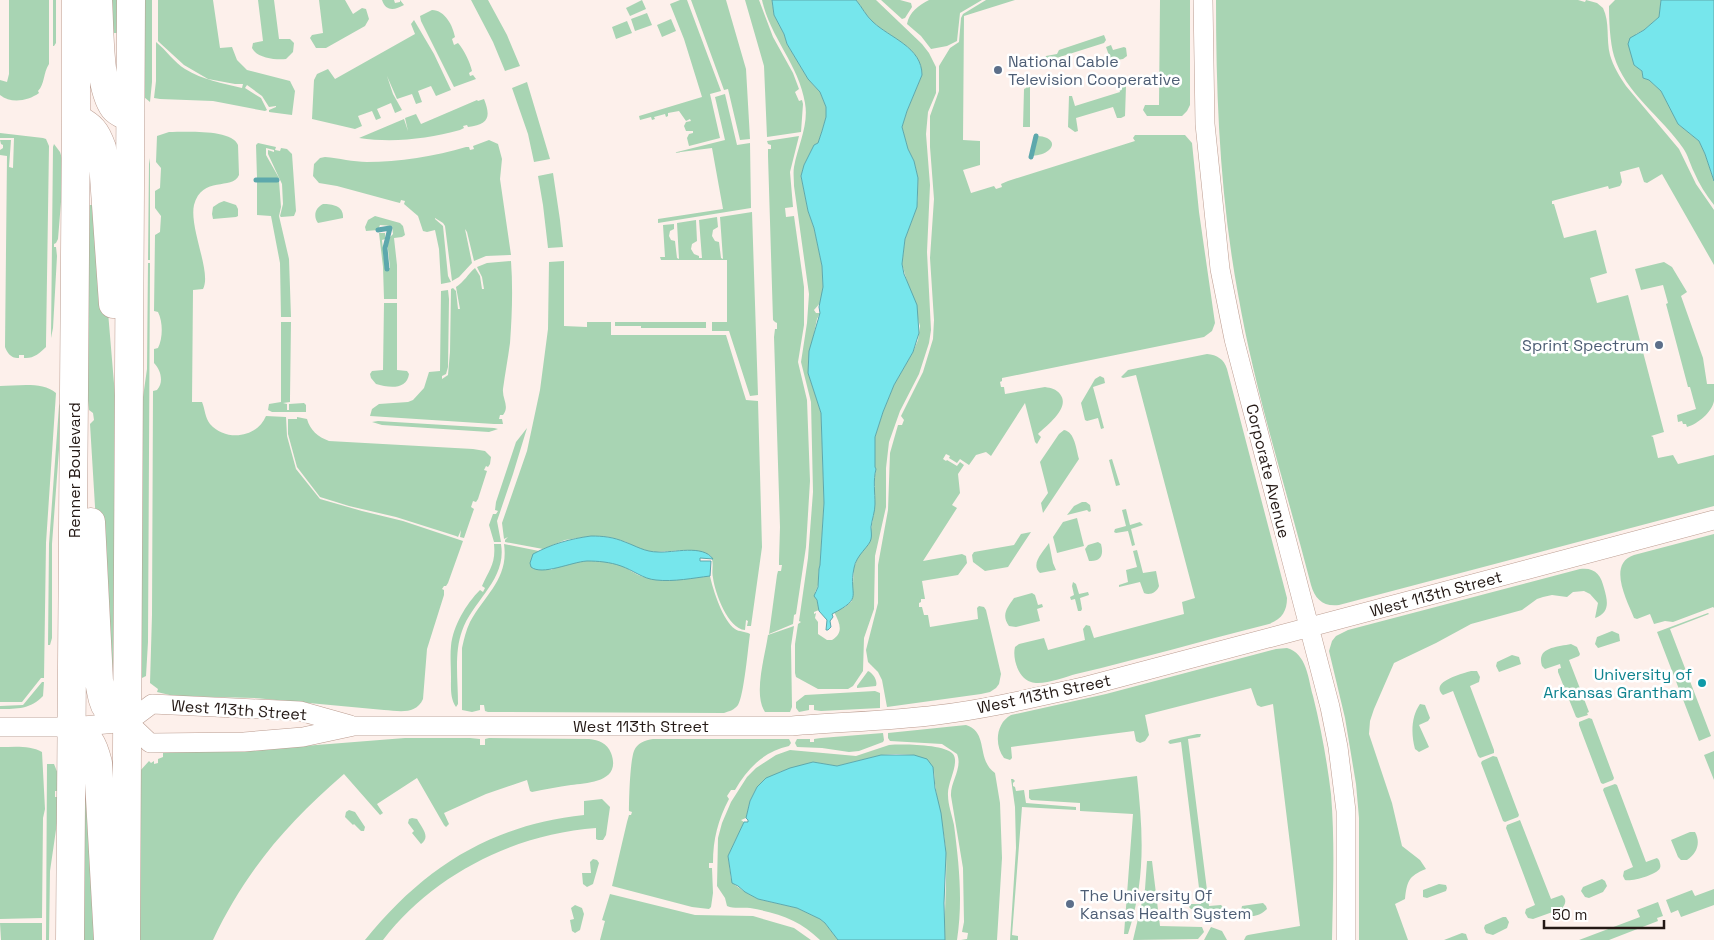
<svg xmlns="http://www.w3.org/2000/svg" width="1714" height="940" font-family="'Space Grotesk',sans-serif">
  <rect width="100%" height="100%" fill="#fdf0eb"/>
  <path fill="#a8d4b3" d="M9,0h40v64c-6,9 -4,20 -11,27l1,2c-11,8 -28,11 -39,2v-15l7,2 2,-8z
    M53,0h3v43l-2,3h-1z
    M105,0h16v33h-14z
    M141,0h11v82l-2,20 -6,-5z
    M158,0h55l7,48 12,-1 5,13 10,10 43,11 5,10 -3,24 -23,-3v-2l7,-3v-1l-7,1 -7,-11 -15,-11 -2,3 16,10 6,12 -2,1 -52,-10 -53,-2 -6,-1 2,-17v-39c10,8 18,20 29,27 18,11 37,14 57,19l1,-4h-8l-27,-5 -24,-14 -24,-22 -2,-2z
    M258,0h16l5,39h11l4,4 -1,9 -7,7c-11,1 -29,-1 -34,-11l1,-5 10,-2z
    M319,0h26l8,14 9,-6 4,1 3,10 -4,7 -39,22h-10l-6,-10 2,-3 11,-2z
    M382,0h12l1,3 5,-1v-2l4,5c-9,5 -18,7 -22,-5z
    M471,0h17l19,35 13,31 -15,5 -12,-29z
    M642,0l4,9 -16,7 -4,-8z
    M680,0h7l34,91 -11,3 10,44 -31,8 -2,-8 2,-4 4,-1v-2h-7l-2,-5 2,-4 5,-1 -1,-2 -4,2 -7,-10 -11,2v3l-2,1 -1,-3 -11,3 1,2 -3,1 -1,-3 -11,3 -1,-4 63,-19 -18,-58 -14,-35z
    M691,0h35l20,69 4,70 -10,1 -12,-51 -4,1z
    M745,0h14l14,37 20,36 6,16 -4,3 4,9 3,-1 1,4 -2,28 -34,5 -3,-71z
    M762,0h10l2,15 10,19 3,10 21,35 12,13 6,15v10l-4,14 -4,12 -4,2 -10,20 -3,11 7,35 6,17 8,38 1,21 -2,15 -7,8 2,3h4l-3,6 -9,43 2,17 11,34 3,90 -4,62c-3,8 1,19 -5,27l4,18 -5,2v2l2,-1 -1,5 3,4v12l9,6h5c12,-7 8,-17 2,-28l11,-5 7,-6 2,-34 5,-12 10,-12 6,-38v-30l1,-6 -1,-2v-30l8,-25 11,-27 19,-33 5,-12 2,-14 -18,-62 3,-25 10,-27 3,-14v-20l-4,-17 -6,-12 -6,-22 5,-16 15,-36c0,-28 -32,-37 -49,-53 -7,-6 -11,-15 -17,-22h20l46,44 7,9 7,14v26l-8,19 -2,22 4,51 -3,67 4,78 -2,13 -10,31 -19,37 -11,31 -3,26v39l-11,49 -1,53 -10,29 -1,33 -10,15 -5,3h-30l-22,-12 -1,-4v-29l3,-20 3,-2 -2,-1 9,-63 5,-66 -2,-90 -10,-40 6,-39 2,-29 -15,-108c0,-7 -1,-13 0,-19 4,-22 15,-42 11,-64 -6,-38 -35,-66 -43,-103z
    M881,0h19l11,3 1,4 -7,11 -3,1z
    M929,0h53l-22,13 -3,28 -10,5 -16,3 -10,-13 -14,-12c2,-12 12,-19 22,-24z
    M986,0h29l-51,16 -1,124 17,1v24l-17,5 8,23 23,-7 2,3 6,-2 -1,-3 7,-3 127,-40 -2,-3 2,-3h50l7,8 7,69 16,111 -3,8 -8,6 -202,41v3l-2,1 1,5h3l1,7 40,-7c6,1 11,2 15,7 11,14 -13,31 -22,40l3,3 -4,7 -2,-2 -10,-39 -34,53 -5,-4 -10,3 -7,10 -9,-6 -3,4 -8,-5 1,-2 -4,-2 -3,5 3,2 1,-1 10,6 3,-4 4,3 -6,9 2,19 -8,12 5,3 -34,53 39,-7 4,2 1,7 -9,12 -36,6 3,18h-4v3l-2,1v4h3l2,8h4l2,12 48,-8 -1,-11 2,-2 5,1 2,3 15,64 -2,10 -3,4 -6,4 -9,2 -94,13 -5,-27 -4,-8 -10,-10 -2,-12 12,-47v-38l10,-55 2,-57 8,-28h4l2,-5 -3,-4 22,-44 10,-33 1,-19 -4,-62 4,-59 -4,-52v-31l9,-25v-25l11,-18 9,-6 2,-24 2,-4z
    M1160,0h30v105l-3,6 -5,5h-35l-4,-6 2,-5h14z
    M1216,0h362l7,2 1,-2 11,3 6,5c7,14 3,31 7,47 3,11 10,22 16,31l53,63 17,35 18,26v55l-52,-91 -15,9 -3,-1 -5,-15 -19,5 2,10 -2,4 -11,3 -1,-3 -56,15v3h2l10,34 32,-8 11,43 -17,5 7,25 31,-8 36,137 -13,4 2,1 5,21 15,-3 5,9 36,-9v51l-375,99c-16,2 -24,-6 -28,-20 -25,-97 -56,-193 -73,-291 -18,-98 -22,-195 -22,-294z
    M1615,0h46l-2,17 -15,13 -8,4 -3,24 1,7 8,6 1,7 6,2 12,11 17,33 21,17 6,13 9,27v24c-8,-10 -15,-21 -20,-33 -4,-8 -6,-17 -11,-24 -21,-31 -58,-55 -69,-92 -4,-14 -5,-35 -5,-50z
    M432,10c13,0 21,16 23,27l-3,2 2,6 4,-2c6,7 12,19 14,28l-3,2 1,3 3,-1 3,4 -22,8 -33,-66 -1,-5z
    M647,13l5,12 -17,6 -4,-12z
    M671,19l5,12 -14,6 -5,-12z
    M414,20l20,34 17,36 -15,6 -5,-10 -13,5 4,11 -6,2 -4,-10 -15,5 -10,-23 6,18 9,16 -7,3 -4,-10 -14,6 4,9 -5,2 -4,-9 -14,5 4,10 -7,3 -43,-10 2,-39 3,-6 11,-5 7,10 80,-45 -4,-10z
    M627,21l5,12 -16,6 -4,-12z
    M1104,35l2,5 -2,3 -60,19 2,-6 11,-2 2,-4z
    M1111,45l2,5 11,-3 2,1 1,8 -4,3 -12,2 -5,-14z
    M1028,79h2v48h-7l1,-38 2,-1z
    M1119,80l5,1 2,5 -1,30 -4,2h-4l-4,-11 -37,11 2,13 -3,1 -7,-5 1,-31h3l3,10 45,-14 -3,-10z
    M527,82l23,77 -16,3 -6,-28 -16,-46z
    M725,94l12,51 13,-2 1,65 -93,15v-4l65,-10 -11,-61 -39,5 52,-13 -10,-43z
    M484,99c7,18 5,25 -16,28l-1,-2 -4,1 1,2 -4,2c-33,9 -67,13 -101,8l45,-19 4,12 -3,-13 11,-4 5,10 56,-24 1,1z
    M169,132c16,0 63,-3 69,13l1,30c-7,16 -37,0 -45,30 -5,23 18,68 9,84l-10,1 -1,112h10c3,7 3,16 8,22 16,18 47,14 56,-8l20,1 1,19 9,33 24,30 42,12 41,10 60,20 -15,42 -2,3h-2l-2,3 2,1v5l-17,54 -4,50c-7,16 -24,12 -39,11l-129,-12 -81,-2 -17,-4 1,-3 -8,-6 2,-68 1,-224 4,-1c7,-8 4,-20 -3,-27v-14l4,-1c5,-10 5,-26 0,-36l-4,-1 1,-76 5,-3 1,-16 -6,-8v-17l5,-3 1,-20 -5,-6 1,-26z
    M0,133l43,5 3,1 3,7 -3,198v3c-6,6 -13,12 -22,11v-3h-5v3c-7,1 -12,-5 -14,-11l2,-191 -7,-1v-5l3,-2v-3l-2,-1 -1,-4h11l-2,27 4,1 1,-30h-14z
    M799,136l-9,36 3,35 -8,1 1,9 8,-1 10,71v38l-6,37 9,38 3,81 -4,66 -10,67 -2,1 -1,9 -24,10 8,-59 1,-4h3l1,-6h-3v-5l1,-33 -6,-190 1,-8h2v-6l-2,-1 -2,-2 -5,-164v-7h3v-4l-3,-1 -1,-3z
    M1038,136c7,0 20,5 11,14 -4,4 -11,5 -16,6z
    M489,140l9,4 4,15 -2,20 11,76 -25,1 -12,5 -7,-29 -2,-3 7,34 -13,14 -7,4 -7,-55 -2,-3 -8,-5v1l8,7 5,50 3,6 -10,2 -2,-35 -4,-19 -8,2 -4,-1 -5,-15 -14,-12 1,-3 -4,-1 -1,3 -4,-1 -59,-16 -18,-3 -6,-7 1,-12 6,-6 5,-1c14,1 28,5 42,5 31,0 69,-6 99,-15h3l1,3 4,-1 -1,-3z
    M258,143l18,4 -1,3 5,1 1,-3 6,1 5,5 4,57 -2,5 -13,1 -1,-1 3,-12 -1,-20 -14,-30v-4l6,2v-2l-8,-2v7l13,23h-22l-1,-33z
    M54,144l6,8 4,13 -6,74 -2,4 -2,1v3h2l1,9 -4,72 -2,10 2,-191z
    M150,158v102h-2l1,-96z
    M553,173l7,47 3,27 -15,1 -5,-43 -5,-29z
    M279,181l2,26 -2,9 10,43 2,58h-10l-1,-54 -9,-47 -14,-1v-33z
    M224,201l12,4 2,4v7l-2,1 -23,2 -1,-5 1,-7 6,-4z
    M323,204c10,0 21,2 20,14l-25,5c-5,-7 -3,-15 5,-19z
    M87,205h12l17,202v264h-11l-15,-247 4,-4 -1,-7 -4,-3 -3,-29z
    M752,212l6,183 -8,1 -21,-65h-17v-9h15v-62h-66l-1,-3h5l-2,-32 11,-1v5l-4,2 -1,5 2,4 4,1 2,17 2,1 -2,-36 19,-3 1,21 -5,3 -1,5 3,5 5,2v2h3l-3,-38 18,-3 1,10 -5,3 -1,6 3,5 4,1 2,16 2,1 -3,-42z
    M375,216l25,7 3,3 2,9 -3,2 -8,1 3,27v34h-13l-1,-32 -4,-34h6v6l-3,1 3,28h5l-3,-28 6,-6 -1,-8 -12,-1 -2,5 -12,1 -1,-4 3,-7z
    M511,261c2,27 1,55 -1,82 -2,15 -5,31 -7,46 -1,10 7,17 0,26h-3l-1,4h3l1,5h-9l-124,-8 2,-7 7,-5 29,-2 5,-2 11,-12 5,-16 11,-1 1,-80 7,-1 1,9 -1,68 -2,7 -4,2v3l6,-4 2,-23 1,-63 2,-1 3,3 2,18h2l-4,-22c8,-5 12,-13 19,-19l5,8 2,13h2l-2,-12 -5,-10 10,-4z
    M564,261v65l23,1v-5h24v13h115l20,65 12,1 4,146 -11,79h-4l1,-5 -2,-1 -1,10c-17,-1 -30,-37 -32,-52 -2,-8 2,-16 -3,-23l-24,-5 -31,2 -14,-2 -15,-8 -17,-5 -18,-1 -26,4 -22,9 -38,-7v-2l3,-3 -4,2 -2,-16 25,-72 13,-61 8,-61 1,-67z
    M1664,262l8,5 15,25 -6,4 22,62 4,26h7c0,5 0,11 0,17 -2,11 -16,23 -27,26l-1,-3h-3l-1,-3 -4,1 -1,-7 19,-6 -6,-22h-2l-22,-83 2,-1 -5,-18 -22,5 -6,-21z
    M148,263h2l-2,379 -2,34 -4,2 -2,-4v-256l7,-49z
    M384,303h13v67l10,1 2,3c-2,16 -20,14 -33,10l-5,-6 -1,-4 2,-3 11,-1z
    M281,322h10l-1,76v4l-7,1 4,1v6h2v-6l15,-1 2,2v7h-34l-4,-2 1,-6 12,-2z
    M615,322h91v6h-65v-2h-26z
    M1207,354c10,1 17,5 20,15l60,229c0,13 -5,21 -18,26 -65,16 -128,35 -193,50 -11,3 -34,12 -45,8 -12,-3 -19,-23 -16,-35l4,-3 25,-6 4,12 37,-10 -2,-11 3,-4 4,1 4,12 90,-24 -2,-12 13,-4 -59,-223 -13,3 -2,-1 7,-7z
    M1100,376l4,2 1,5 -12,4 11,41 -3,1 -3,-11 -11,3 -2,-1 -4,-17 14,-24z
    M0,386c17,0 42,-5 56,7l-10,150 -2,135h-3l-19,24h-22z
    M61,401l1,8 -10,135v94l-2,7h-2l1,-101 10,-138z
    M297,417l10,2c3,11 11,18 22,22l144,8 12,2 6,6 -1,7 -2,3 -2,-1 -2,4 3,1 -9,28 -2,3 -3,-1 -2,6 3,2 -10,29 -4,-1 1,-7 -3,7 -2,-1 -60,-19 -47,-11 -29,-9 -23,-30 -9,-33v-15h9z
    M378,421l116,7 4,1 -9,3 -107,-7 -10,-3z
    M527,428l-14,46 -16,47 4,21h-7l-5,-17 4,-11h3l2,-3 -3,-1 1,-8 20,-60z
    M1064,430c11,2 12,19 15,29l-36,54 -2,-10 7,-10 -8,-31 19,-28z
    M1112,459l8,26 -4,1 -7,-26z
    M1082,502h4l4,3 1,6 -2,1 -2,-2 -20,5 7,-9z
    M1126,509l4,16 10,-3 3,3 -12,4 4,16 -3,1 -4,-15 -12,2 -2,-1 1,-3 11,-3 -4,-16z
    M1077,518l7,28 -27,7 -4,-16 10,-15z
    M1031,532l-23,35 -23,4 -12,-9 -1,-7 2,-3 40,-7 7,-11z
    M1714,534v74l-1,-1 -40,15 -8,-1 -11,3 -4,-10 -13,5 -3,-1c-7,-18 -27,-54 0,-63z
    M1098,542l3,2c3,11 0,18 -12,17l-4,-12 3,-4z
    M1049,543l4,20 3,7 -16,3c-10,-9 3,-21 9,-30z
    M494,544h7c6,36 -28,56 -39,87 -8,22 -4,49 -4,73l-2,3c-6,-9 -5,-18 -5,-30 0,-10 -1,-21 0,-31 2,-20 15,-42 29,-56l3,2 2,-4 -3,-2c7,-16 14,-22 12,-42z
    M504,544l35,7 -6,3 18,16c19,-10 48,-12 69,-5 8,3 15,10 24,12 16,5 49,1 66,-1 3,14 13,45 25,53 4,3 10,2 15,5 -2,14 -6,61 -12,71 -4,5 -8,6 -14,8l-236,-1 -3,-1 -1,-6h-4v5l-8,2 -10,-2v-62c2,-9 4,-18 8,-26 15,-28 39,-43 34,-78z
    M1137,550l6,23 13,-2 3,15c-2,6 -9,10 -15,7l-4,-11 -21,5v-2l9,-3 -2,-12 11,-3 -4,-16z
    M1580,569c15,-2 21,6 24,19 4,14 6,24 -9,30l3,-15 -8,-9 -6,-3 -11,1 -6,5 -15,-2 -9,2 -6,2 -15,11 -51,14 -35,19 -42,20 -20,46 -4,12 -1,13 23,69 10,43 18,14 6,9c-18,7 -19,13 -21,30l-10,5 13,36h-49v-122l-3,-34 -11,-66 -16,-67 3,-10 4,-5 12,-6z
    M1073,582l3,2 3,10 9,-2 1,3 -9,3 2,11 -1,2h-3l-3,-12 -4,1 -1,-3 4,-2 -2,-9z
    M1032,593l3,2 3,10 4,-1 1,3 -6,2 3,12 -24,6 -7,-1c-8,-11 -2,-18 5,-28z
    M1708,613l1,1 -39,15 41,107 -12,5 -42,-109z
    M794,626l-3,20 1,61 -2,5h-25c-12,-18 0,-55 3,-77z
    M1612,631l7,3 1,7 -22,7 -3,-4 2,-7z
    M1571,644l6,3 3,7 -1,2 -10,4 20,52 -2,1 1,2 -10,3 -2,-1 -18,-45v-3l3,-1 -1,-4 -15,5 -3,-3c-6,-19 15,-19 29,-22z
    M1287,648c20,6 21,30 26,48 8,32 14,65 18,98 4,48 2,98 1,146h-88l2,-4 2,-1 52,-9 -27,-222 -12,3 -4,-2 -6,-17 -106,27 4,20 -4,6 -5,2 -4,-2 -2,-10 -123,16 1,11 -2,2 -6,-2c-10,-13 -8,-35 7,-43l95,-21 170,-45z
    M1512,655l7,2 2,7 -22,8 -3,-6 1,-4z
    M868,671c5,2 10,10 8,15l-19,2v-2z
    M1471,671h6l3,6 -1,5 -9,4 24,64v3l-14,5 -2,-2 -25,-65 -10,4c-14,-13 18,-21 28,-24z
    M42,682h2l-1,14c-12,13 -26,13 -43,13v-3l23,-1z
    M875,691l5,2v15l-59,3 -7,-1v-5h-5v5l-10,2 -3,-4v-6l9,-7z
    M1420,704l5,1 5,13 -2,3 -9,4 10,22 -10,5 -4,-3c-4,-15 -4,-32 5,-45z
    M1589,718l3,1 22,59 -1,2 -10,4 -2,-1 -22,-58v-3z
    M966,725c23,7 10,35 29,48l5,30 2,55 -5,82h-36l6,-1 1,-6 -6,-1 2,-10 -1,-54 -12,-72c-1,-14 12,-28 6,-42l-15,-10 -52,-3 -2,-3v-5z
    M883,733l1,7 -1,2 -24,9 -10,1 -27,-4 -25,-1 -2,-4 2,-4h13v3h4v-3l7,-1z
    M1197,734h4l-1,3 -12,2 21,167 12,-1 2,2 -2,2h-30l-2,-2 2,-3h10l-20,-162 -11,2 -2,-2 2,-2z
    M405,738h65l10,1v6h5v-6l4,-1 100,1c10,1 18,4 22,14 11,29 -23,30 -40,32 -13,2 -26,4 -39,7l-2,-1 -3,-11 -41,14 -42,19 5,11 -3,3 -2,-2 -27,-47 -40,26 6,9 -3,2 -36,-41c-57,49 -99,98 -131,166h-78l5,-40v-5h-2l2,-124 9,-10 2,2 3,-2v3l4,-1v-4l5,-2v-4l7,-1 134,-6z
    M653,739h136l2,4 -2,3c-25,5 -42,23 -54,44h-4l-4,6 2,3c-11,21 -16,40 -16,64h-4v5h3l1,25 -2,14 -2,2 -17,-2 -80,-21 15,-64 2,-7h2l1,-3 -3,-1c0,-12 1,-50 5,-60 3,-8 11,-11 19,-12z
    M889,745c13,-1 55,-1 64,9 7,9 -6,29 -5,41 0,10 4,20 6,30 5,39 9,76 3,115h-12c-1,-28 2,-57 1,-85 -1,-29 -11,-56 -12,-84l-20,-16 -18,-1 -15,1 -44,11 -24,-4 -33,10 -23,15 -7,14 -4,17 -5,2 3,2 -16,34 3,23 4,6 10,7 13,7 39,9 23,11 5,4 13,17h-18c-20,-20 -42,-27 -70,-32 -8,-1 -16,1 -23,-2l-2,-8 -8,-12 1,-48 4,-15 9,-21 16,-25 9,-9 20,-13 14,-5 66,6z
    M0,747c14,0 30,-2 42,5l3,57 -2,9 -1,100 -42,1z
    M1714,751v29l-10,-25z
    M1493,756l4,1 22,58 -1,2 -13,5 -2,-1 -22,-58 1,-2z
    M47,764h7l4,10v17h-3v6h3v19l-8,55 -1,69h-3z
    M83,774h8l9,166h-21z
    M1137,776c6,56 9,103 -9,158h-4l9,-120 -53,-3v-8l-49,-3 -2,-2v-8z
    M1011,779h2l2,2 -2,2v3l2,1 1,4 8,-1 2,13 50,4v3l-54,-3 -10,128 6,1v4h-8l6,-92 -1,-41z
    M1615,784l2,1 29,77 11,-4 2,2c1,3 2,6 1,8 -3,7 -29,14 -35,12l-2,-4 1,-5 9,-4 -30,-77 1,-2z
    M602,799l8,8 -4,28 -3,5h-5l-2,-1v-11c-82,6 -163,47 -213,112h-18c59,-73 126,-115 219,-125v-14z
    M349,810l6,2 10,15 -1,4h-3l-7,-7 -1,1 -8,-8 1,-5z
    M412,818l5,1c5,9 14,18 4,25l-9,-11 2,-2 -6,-8 1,-4z
    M1520,820l31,79 11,-4c5,4 4,10 -1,14l-28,10 -5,-1 -3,-5 1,-4 9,-4 -29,-77 1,-3z
    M1690,832h5c6,11 2,21 -8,28h-6l-3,-3 -7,-17z
    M593,859l4,1 2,3 -6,21 -6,3 -4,-3 -1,-11h9l-1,-11z
    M1147,861h5l8,65 42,1 2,5 -6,7 -65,1 12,-51z
    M1602,879l3,2 2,5 -4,6 -14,6 -4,-1 -4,-6 2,-4z
    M1439,884l7,1 1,3 -1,3 -19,7 -4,-1v-7z
    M1714,889v16l-33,12 -3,-7 -7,3 -5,-13 26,-10 3,6z
    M610,894l85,21 58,1 41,12 17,12h-211l5,-19 -3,-1z
    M1658,902l5,14 -6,2 1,3 -49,19h-30l61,-23 -3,-7z
    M1263,903l3,3 1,3c-8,8 -19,10 -26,2l1,-5z
    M575,905l7,3 2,6 -4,16 -5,3 -3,-2 -2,-11 4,-1 -3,-11z
    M1503,917h3l3,5 -2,6 -14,7 -7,-2 -2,-5 1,-3z
    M0,923h42v17h-41z
    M1211,927l11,4 5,9h-23z
    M1462,933l4,1 2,6h-24z"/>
  <path fill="#76e6ec" stroke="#5da8ac" d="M772,0h84c6,7 10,16 17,22 17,16 49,25 49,53l-15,36 -5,16 6,22 6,12 4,17 -1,29 -12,32 -3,25 2,10 13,31 2,28 -6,19 -19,33 -11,27 -8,25v30l1,2c-3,11 -1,24 -1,35 0,8 -3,15 -4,23 0,4 1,8 0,12 -1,7 -15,16 -17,29 -6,29 11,29 -22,46l1,3 -3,4 1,6 -3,3h-2l1,-10 -8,-9 -2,-11 -3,-4 4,-9 1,-18 1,-4 4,-62 -3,-90 -13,-40 1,-22 11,-38 -1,-6 4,-20 -1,-21 -8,-38 -6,-17 -7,-35 3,-11 10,-20 4,-2 4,-12 4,-14v-10l-6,-15 -12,-13 -21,-35 -3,-10 -10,-19z
    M1661,0h53v181l-9,-27 -6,-13 -21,-17 -17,-33 -12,-11 -6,-2 -1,-7 -8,-6 -6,-21 2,-6 14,-8 15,-13z
    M591,536c12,0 22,1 34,6 11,4 20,10 33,10 15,1 45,-8 55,7l-13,-1v3h11l-1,15c-17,2 -36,6 -54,4 -13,-1 -23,-10 -35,-14 -11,-4 -23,-5 -34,-5 -16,1 -45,15 -56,6l-1,-4 3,-9c19,-10 36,-15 58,-18z
    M881,755h33l13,4 6,8 2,21 6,25 5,40 -2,50 1,37h-107l-13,-17 -5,-4 -23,-11 -39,-9 -13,-7 -7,-6 -6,-3 -4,-27 16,-34h4v-2l-2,-2 4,-17 7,-14 9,-9 24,-10 23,-6 24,4z"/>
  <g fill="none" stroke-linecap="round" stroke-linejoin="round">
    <path stroke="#5da8ac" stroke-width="5" d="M1031,157l5,-21
      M256,180h21
      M378,230l12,-2 -5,20 2,21"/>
    <g stroke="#bb9d91" stroke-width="20">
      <path id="minor" d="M1203,0l2,124 15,145 14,70 96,368 8,40 8,64v129
        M128,722l22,21 94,-1 59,-5 51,-11h438c48,-4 97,-5 145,-11 51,-6 100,-18 150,-29l627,-166
        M0,727h72l56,-5 24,-18 148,7 50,14"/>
    </g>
    <g stroke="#bb9d91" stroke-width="29">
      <path id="secondary" d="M98,0c2,27 0,87 16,108 4,5 11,7 16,10
        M76,118c16,9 20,13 26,30l11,156
        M91,522l8,159c5,26 4,30 29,41
        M72,727c18,11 21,16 26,36l10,177
        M70,940l6,-822v-118
        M126,940l5,-940"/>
    </g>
    <use href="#minor" stroke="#fff" stroke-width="19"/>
    <use href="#secondary" stroke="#fff" stroke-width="28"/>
  </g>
  <g fill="#5c6f8a" stroke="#fff" stroke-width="2">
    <circle cx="998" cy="70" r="5"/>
    <circle cx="1659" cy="345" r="5"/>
    <circle cx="1070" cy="904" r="5"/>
  </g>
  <circle fill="#0f9aa8" stroke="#fff" stroke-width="2" cx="1702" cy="683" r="5"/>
  <g text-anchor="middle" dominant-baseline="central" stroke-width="5" stroke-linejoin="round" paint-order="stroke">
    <g font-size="16" fill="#4e5e75" stroke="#fff" text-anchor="start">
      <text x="1008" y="61">National Cable<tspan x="1008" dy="18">Television Cooperative</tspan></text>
      <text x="1649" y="345" text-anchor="end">Sprint Spectrum</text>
      <text x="1080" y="895">The University Of<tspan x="1080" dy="18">Kansas Health System</tspan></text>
    </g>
    <g font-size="16" fill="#241915" stroke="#fff">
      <text transform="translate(74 470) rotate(-90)">Renner Boulevard</text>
      <text transform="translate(1268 471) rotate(76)">Corporate Avenue</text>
      <text transform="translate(1436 594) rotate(-15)">West 113th Street</text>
      <text transform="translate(1044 694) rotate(-12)">West 113th Street</text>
      <text transform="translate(239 710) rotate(4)">West 113th Street</text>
      <text x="641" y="726">West 113th Street</text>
    </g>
    <g font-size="16" fill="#0d838f" stroke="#fff" text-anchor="end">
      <text x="1692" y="674">University of<tspan x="1692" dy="18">Arkansas Grantham</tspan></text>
    </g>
  </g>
  <path d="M1544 920v8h120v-8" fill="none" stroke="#241915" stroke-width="2.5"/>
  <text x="1552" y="920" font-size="15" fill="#241915" stroke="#ffffff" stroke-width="4" paint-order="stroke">50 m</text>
</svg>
